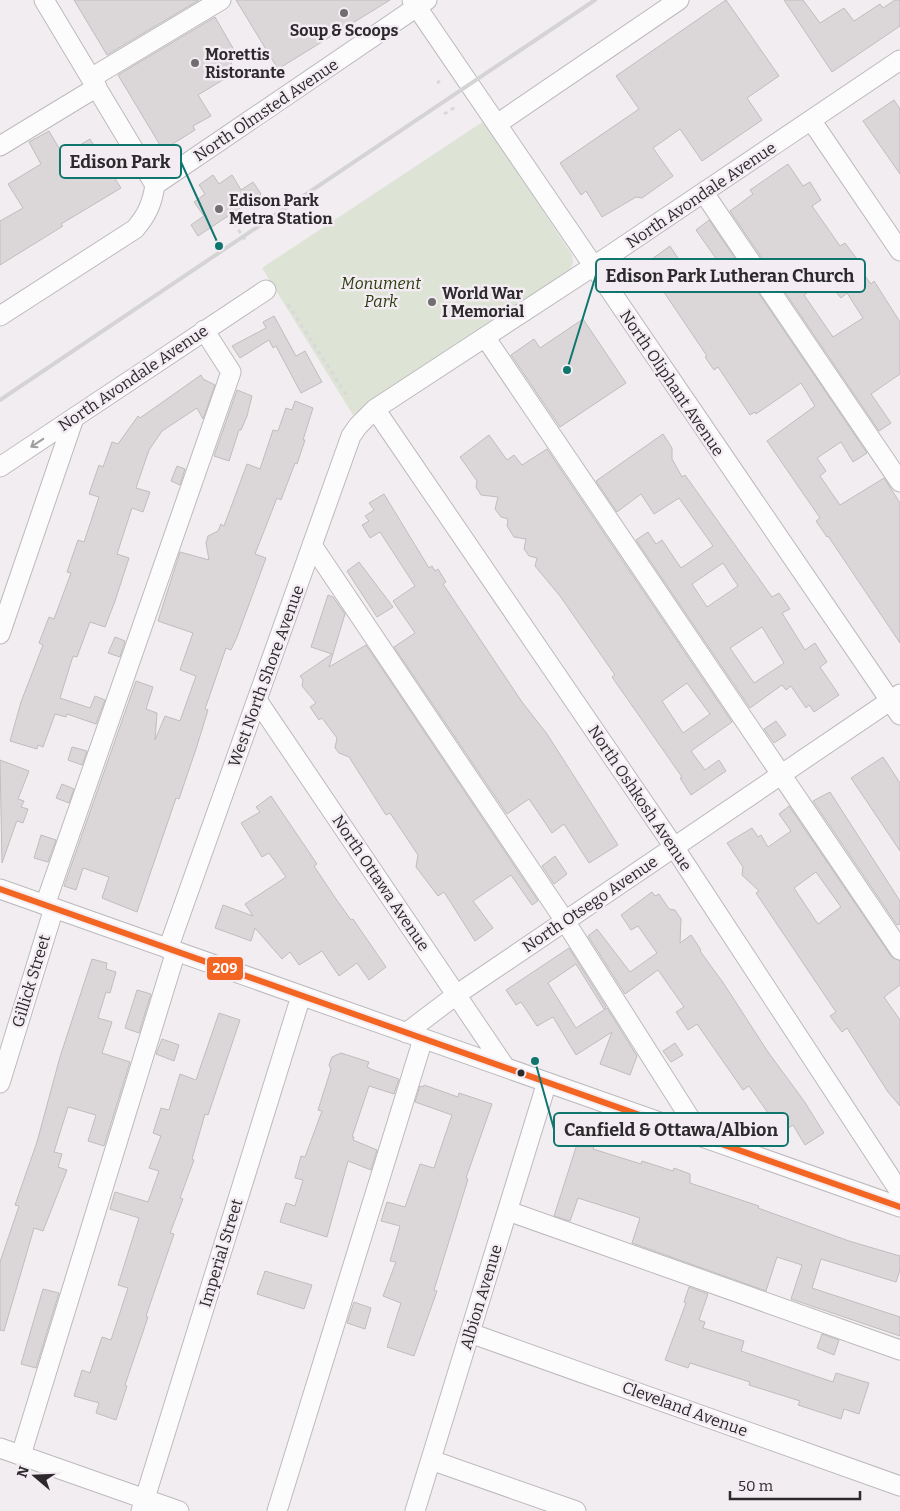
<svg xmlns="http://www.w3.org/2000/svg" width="900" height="1511" font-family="Bitter,serif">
  <rect width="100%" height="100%" fill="#f2edf1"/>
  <path fill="#dde3d5" d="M484,121l88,134 1,8 -3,6 -217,146 -91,-147z"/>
  <path fill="#dbd7d8" stroke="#bfbdbd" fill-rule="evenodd" d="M74,0h125l-92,55z
    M236,0h154l-112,69z
    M726,0l53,76 -32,22 15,22 -60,41 -22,-32 -27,19 20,28 -31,22 -6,-1 -34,20 -16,-26 -5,4 -21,-32 79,-54 -23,-33z
    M784,0h19l17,23 24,-15 10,13 26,-17 3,4 12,-8h5v26l-68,46z
    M215,17l19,33 -8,4 10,18 -38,23 13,21 -18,10 2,4 -32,20 -45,-75z
    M894,100l6,9v65l-37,-53z
    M49,131l14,24 27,-16 31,49 -60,36 2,2 -63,39v-44l23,-13 -15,-24 33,-20 -12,-22z
    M788,164l15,22 7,-4 11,18 -9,6 28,40 5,-3 12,16 -3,2 17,23 3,-3 26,41v52l-29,20 20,29 -12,8 -149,-220 23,-17 -3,-4zM826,280l15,18 6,-5 16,25 -30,19 -29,-42z
    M213,175l6,9 13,-9 9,15 12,-8 8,12 -63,42 -7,-11 13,-9 -10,-14 11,-8 -6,-9z
    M709,220l158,233 -14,9 -12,-20 -24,16 9,13 -6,5 20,29 44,-27 16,25v140l-72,-107 -1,1 -11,-16 4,-3 -53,-77 48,-35 -14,-23 -45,31 -1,-2 -5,3 -32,-48 -4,3 -9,-13 2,-1 -62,-92 25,-18 26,40 26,-19 -26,-37z
    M274,316l22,40 9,-5 17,31 -21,11 -25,-47 -3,2 -4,-8 -29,18 -8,-12 34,-18 -3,-6z
    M583,319l43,64 -66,44 -49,-72 23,-16 6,9z
    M201,375l2,4 12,6 -12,34 -6,-11 -35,23 -13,19 -13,38 14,4 -7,20 -11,-4 -15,46 12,4 -14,43 -10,26 -15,-5 -13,35 -4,-1 -13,42 30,10 5,-12 10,4 -9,24 -29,-10 -1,3 -11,-3 -12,33 -5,-2 -1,4 -27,-8 11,-39 22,-57 -4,-2 10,-26 5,2 17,-46 -4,-1 11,-32 6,2 15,-45 -10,-3 10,-29 4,2 9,-25 6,2 20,-28 2,2z
    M237,390l15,6 -5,20 -6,14h-2l-10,31 -15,-5z
    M295,401l18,7 -10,32h2l-8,24 -2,-1 -14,37 -4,-2 -22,56 11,4 -29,79 -6,13 -5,-2 -21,61 3,1 -12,39 -17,50 -3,-1 -39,114 -35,-14 7,-21 -26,-9 -7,22 -12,-4 72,-205 17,6 -7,22 11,4 -2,27 10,-24 15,5 16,-45 -16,-6 13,-37 -35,-12 22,-69 29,8 -3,-17 2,-7 10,-5 3,-7 3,2 23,-62 13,5 13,-39 5,1 8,-23 6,2z
    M663,434l9,14v11l10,18 3,-2 87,122 7,-4 11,16 -8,4 23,37 10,-7 12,19 -7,5 19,28 -25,17 -5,-7 -3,3 -15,-22 -5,4 -4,-5 -32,23 -114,-168 12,-8 8,12 6,-4 19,28 32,-22 -34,-48 -25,16 -13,-20 -24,18 -21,-31zM723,563l15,23 -31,21 -15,-23zM762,627l22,36 -30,20 -24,-35z
    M489,435l18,25 7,-5 8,10 25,-16 185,273 -41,29 14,19 14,-10 7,11 -35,24 -11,-17 2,-1 -70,-100 3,-2 -55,-79 -25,-30 2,-8 -8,-2 -5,-7 2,-10 -12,-2 -7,-11 1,-7 -7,-2 -6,-8 3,-12 -17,-2 -5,-8 1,-6 -17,-24zM687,683l23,31 -27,19 -21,-32z
    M177,466l8,3 -5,16 -9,-4z
    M384,494l45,74 3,-2 3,5 3,-2 8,13 -3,2 79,118 25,32 71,111 -29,18 -25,-39 -12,9 -23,-34 -22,15 -113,-167 21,-14 -22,-32 22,-15 -35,-54 -10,6 -8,-13 7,-4 -4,-5 9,-6 -5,-7z
    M359,562l34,45 -16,10 -30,-46z
    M328,595l5,2 12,17 -16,53 37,-22 172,256 -6,4 -21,-30 -38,26 20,27 -18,13 -31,-49 -6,4 -22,-29 2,-12 -28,-42 -4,2 -37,-58 -10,-4 -4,-5 2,-10 -15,-20 -3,2 -9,-13 6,-4 -14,-17 1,-6 -3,-4 32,-22 -21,-7z
    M115,637l10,4 -5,16 -12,-4z
    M776,721l10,14 -12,8 -10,-14z
    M72,747l15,4 -5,14 -14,-5z
    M883,757l17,26v68l-49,-73z
    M0,760l29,11 -11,28 6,2 -3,6 7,2 -5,14 -6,-2 -1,2 -14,40z
    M62,784l12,5 -5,14 -13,-5z
    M830,792l70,109v23l-3,1 -84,-124z
    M271,796l46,68 -3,2 22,33 15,21 2,-1 33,48 -17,13 -12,-17 -18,13 -17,-25 -23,14 -9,-13 -8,7 -27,-31 -4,13 -36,-13 8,-23 30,11 -8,-12 41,-27 -17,-24 -7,4 -21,-34 19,-11 -4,-5z
    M789,806l102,150 9,5v24l-16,12 16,23v86l-12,-14 -41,-64 -5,4 -12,-16 6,-4 -80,-119 3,-2 -17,-16 1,-8 -16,-24 25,-15 6,9 3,-2 7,12 23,-16 -12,-17zM816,872l25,35 -23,17 -24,-36z
    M41,835l15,5 -8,22 -14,-4z
    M555,856l12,18 -13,10 -12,-18z
    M652,892l3,4 4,-2 10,15 6,1 6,9 -1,24 11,-8 10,15 -1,1 24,33 44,68 36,49 20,32 -19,12 -12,-20 -19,12 -8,-13 7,-4 -24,-34 -6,4 -46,-66 -9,6 -12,-18 8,-5 -26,-37 -33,24 -37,-58 9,-7 33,43 27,-19 -19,-27 -7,4 -10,-15z
    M569,948l37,59 -2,2 -28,-45 -28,19 28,45 31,-20 30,48 -7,19 -30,-11 12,-32 -36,23 -23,-38 -16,9 -16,-24 -5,3 -10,-15z
    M92,959l15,4 -1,6 10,3 -6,21 -4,-1 -8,26 14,4 -10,31 28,9 -26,84 -16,-5 8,-26 -28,-8 -14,45 8,2 -4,13 9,3 -24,61 -9,-3 -30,103 -4,-1v-68l19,-56 -4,-1 22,-63 23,-85z
    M137,990l14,4 -12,39 -14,-5z
    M219,1013l21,7 -32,95 -3,-1 -13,45 2,1 -14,38 3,1 -13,34 4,1 -28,82 2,1 -23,68 2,1 -11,34 -20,-7 3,-10 -25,-7 8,-26 8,3 12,-36 9,3 17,-52 -10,-3 21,-67 -29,-9 5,-17 33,10 11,-31 -10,-3 12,-32 -8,-3 8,-25 8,2 11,-36 16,6z
    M162,1039l17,6 -5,16 -18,-7z
    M675,1043l8,12 -12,7 -8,-11z
    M341,1053l28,9 -2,5 6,3 26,9 -5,15 -25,-8 -17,51h2l-1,3 24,10 -6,20 -23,-9 -21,76 -47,-15 6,-19 9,3 8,-26 -8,-2 6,-22 4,1 17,-46 -4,-1 13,-41 -2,-4 3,-8z
    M424,1085l34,12 1,-4 33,11 -26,74 2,1 -34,111 3,1 -23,65 -27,-9 14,-44 -18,-7 13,-34 -6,-1 10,-35 -19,-5 6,-19 18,5 15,-43 14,4 18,-53 -37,-13 5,-16 3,1z
    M579,1138l16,5 -2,6 48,15 1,-3 31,10 1,-3 16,6v9l69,23 -1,2 91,33 51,15v14l-4,12 -75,-23 -9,29 88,29v19l-109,-37 11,-34 -25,-8 -11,34 -134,-48 8,-25 -15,-5 -47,-15 -8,23 -16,-5z
    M265,1271l47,14 -8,24 -47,-15z
    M689,1287l19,7 -9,26 6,2 -2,6 41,13 -3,10 92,31 3,-9 33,10 -10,31 -15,-5 -3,10 -43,-14 2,-4 -51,-16 1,-3 -60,-19 -2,5 -23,-8 21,-57 -2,-1z
    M43,1289l16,4 -23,75 -15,-4z
    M354,1302l17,6 -6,21 -18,-6z
    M822,1334l17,6 -5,15 -17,-7z"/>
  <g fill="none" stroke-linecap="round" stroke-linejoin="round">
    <g stroke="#bdbabd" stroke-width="21">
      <path id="minor" d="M44,0l111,185
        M412,0l488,715
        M91,78l130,-78
        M811,120l89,131
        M497,124l182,-124
        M0,146l97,-59
        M704,193l196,289
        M0,316l135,-87c12,-14 17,-25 20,-44l272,-185
        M485,337l415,613
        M375,409l299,438 226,345
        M0,467l266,-177
        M312,545l253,376 137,216
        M0,634l74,-216
        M257,700l248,367
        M0,889l900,318
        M45,905l186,-533 -27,-42
        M168,949l183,-513 7,-10 17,-17 237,-155 288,-194
        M406,1033l50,-38 444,-301
        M0,1083l54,-175
        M508,1211l392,139
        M470,1333l430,153
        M0,1448l179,63
        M21,1455l155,-504
        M431,1460l145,51
        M141,1511l160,-515
        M277,1511l146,-472
        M415,1511l132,-429"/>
    </g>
    <path stroke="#d9d8d9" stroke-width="3" stroke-dasharray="4 4" stroke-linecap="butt" d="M437,83l3,-2
      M444,114l13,-8
      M234,223l11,17
      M288,304l61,95"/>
    <use href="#minor" stroke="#fdfcfd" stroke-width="19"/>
    <path stroke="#d5d4d5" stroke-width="4" d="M0,400l595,-400"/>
    <g stroke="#f3ecf2" stroke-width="10">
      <path id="bus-1" d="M0,889l900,318"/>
    </g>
    <use href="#bus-1" stroke="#f26522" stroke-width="6"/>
  </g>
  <defs><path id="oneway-shaft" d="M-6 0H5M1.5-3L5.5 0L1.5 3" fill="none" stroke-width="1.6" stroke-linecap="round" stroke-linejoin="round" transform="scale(1.25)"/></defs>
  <use stroke="#9f9e9f" href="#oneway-shaft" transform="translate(37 443) rotate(147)"/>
  <g fill="#716e71" stroke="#f3ecf2" stroke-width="2">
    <circle cx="344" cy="13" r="5"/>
    <circle cx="195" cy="63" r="5"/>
    <circle cx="219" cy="209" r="5"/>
    <circle cx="432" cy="302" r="5"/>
  </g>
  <circle fill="#2c2a2c" stroke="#f3ecf2" stroke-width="2" cx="521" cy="1073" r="4.5"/>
  <g text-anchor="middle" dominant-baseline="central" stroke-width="5" stroke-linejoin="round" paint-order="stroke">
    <g font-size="16" font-weight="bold" fill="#2c2a2c" stroke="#f3ecf2" text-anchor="start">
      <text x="344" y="30" text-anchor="middle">Soup &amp; Scoops</text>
      <text x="205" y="54">Morettis<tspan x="205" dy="18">Ristorante</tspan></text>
      <text x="229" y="200">Edison Park<tspan x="229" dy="18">Metra Station</tspan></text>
      <text x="442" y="293">World War<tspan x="442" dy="18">I Memorial</tspan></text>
    </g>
    <g font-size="16" fill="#2c2a2c" stroke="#f3ecf2">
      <text transform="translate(266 110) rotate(-34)">North Olmsted Avenue</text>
      <text transform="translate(701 195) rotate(-34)">North Avondale Avenue</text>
      <text transform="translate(133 378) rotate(-34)">North Avondale Avenue</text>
      <text transform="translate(672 383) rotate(56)">North Oliphant Avenue</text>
      <text transform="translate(266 676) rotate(-70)">West North Shore Avenue</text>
      <text transform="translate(640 798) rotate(56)">North Oshkosh Avenue</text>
      <text transform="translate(381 883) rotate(56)">North Ottawa Avenue</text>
      <text transform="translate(590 904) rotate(-34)">North Otsego Avenue</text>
      <text transform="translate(31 981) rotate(-73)">Gillick Street</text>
      <text transform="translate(221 1253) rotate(-73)">Imperial Street</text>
      <text transform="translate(481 1297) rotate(-73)">Albion Avenue</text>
      <text transform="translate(685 1409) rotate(20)">Cleveland Avenue</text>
    </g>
    <g font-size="16" font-style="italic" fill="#2b3d0d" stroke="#f3ecf2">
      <text x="381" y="283">Monument<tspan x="381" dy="18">Park</tspan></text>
    </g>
  </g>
  <path fill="none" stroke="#0f766e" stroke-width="2" d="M219 246L181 162M567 370L596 275M535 1061L554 1129"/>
  <g fill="#0f766e" stroke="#f3ecf2" stroke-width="2">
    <circle cx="219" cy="246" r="5"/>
    <circle cx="567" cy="370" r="5"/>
    <circle cx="535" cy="1061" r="5"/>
  </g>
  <g fill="#f3ecf2" stroke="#0f766e" stroke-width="2">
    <rect x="60" y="145" width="121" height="33" rx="5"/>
    <rect x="596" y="259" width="269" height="33" rx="5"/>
    <rect x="554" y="1113" width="234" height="33" rx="5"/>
  </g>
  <g font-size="18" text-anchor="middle" font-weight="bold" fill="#2c2a2c">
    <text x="120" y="168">Edison Park</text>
    <text x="730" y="282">Edison Park Lutheran Church</text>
    <text x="671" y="1136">Canfield &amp; Ottawa/Albion</text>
  </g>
  <rect stroke="#f3ecf2" stroke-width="2" x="206" y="956" width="38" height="25" rx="5" fill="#f26522"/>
  <g font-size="14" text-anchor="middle" font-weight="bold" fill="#fff">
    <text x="225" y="973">209</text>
  </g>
  <g transform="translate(35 1476) rotate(289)" stroke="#f3ecf2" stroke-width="4" paint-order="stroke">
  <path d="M0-4L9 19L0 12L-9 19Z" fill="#2c2a2c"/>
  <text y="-8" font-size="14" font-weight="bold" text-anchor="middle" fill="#2c2a2c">N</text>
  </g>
  <path d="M730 1491v8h130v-8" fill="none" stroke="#2c2a2c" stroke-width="2.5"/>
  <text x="738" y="1491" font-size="15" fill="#2c2a2c" stroke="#f3ecf2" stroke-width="4" paint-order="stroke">50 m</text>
</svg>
